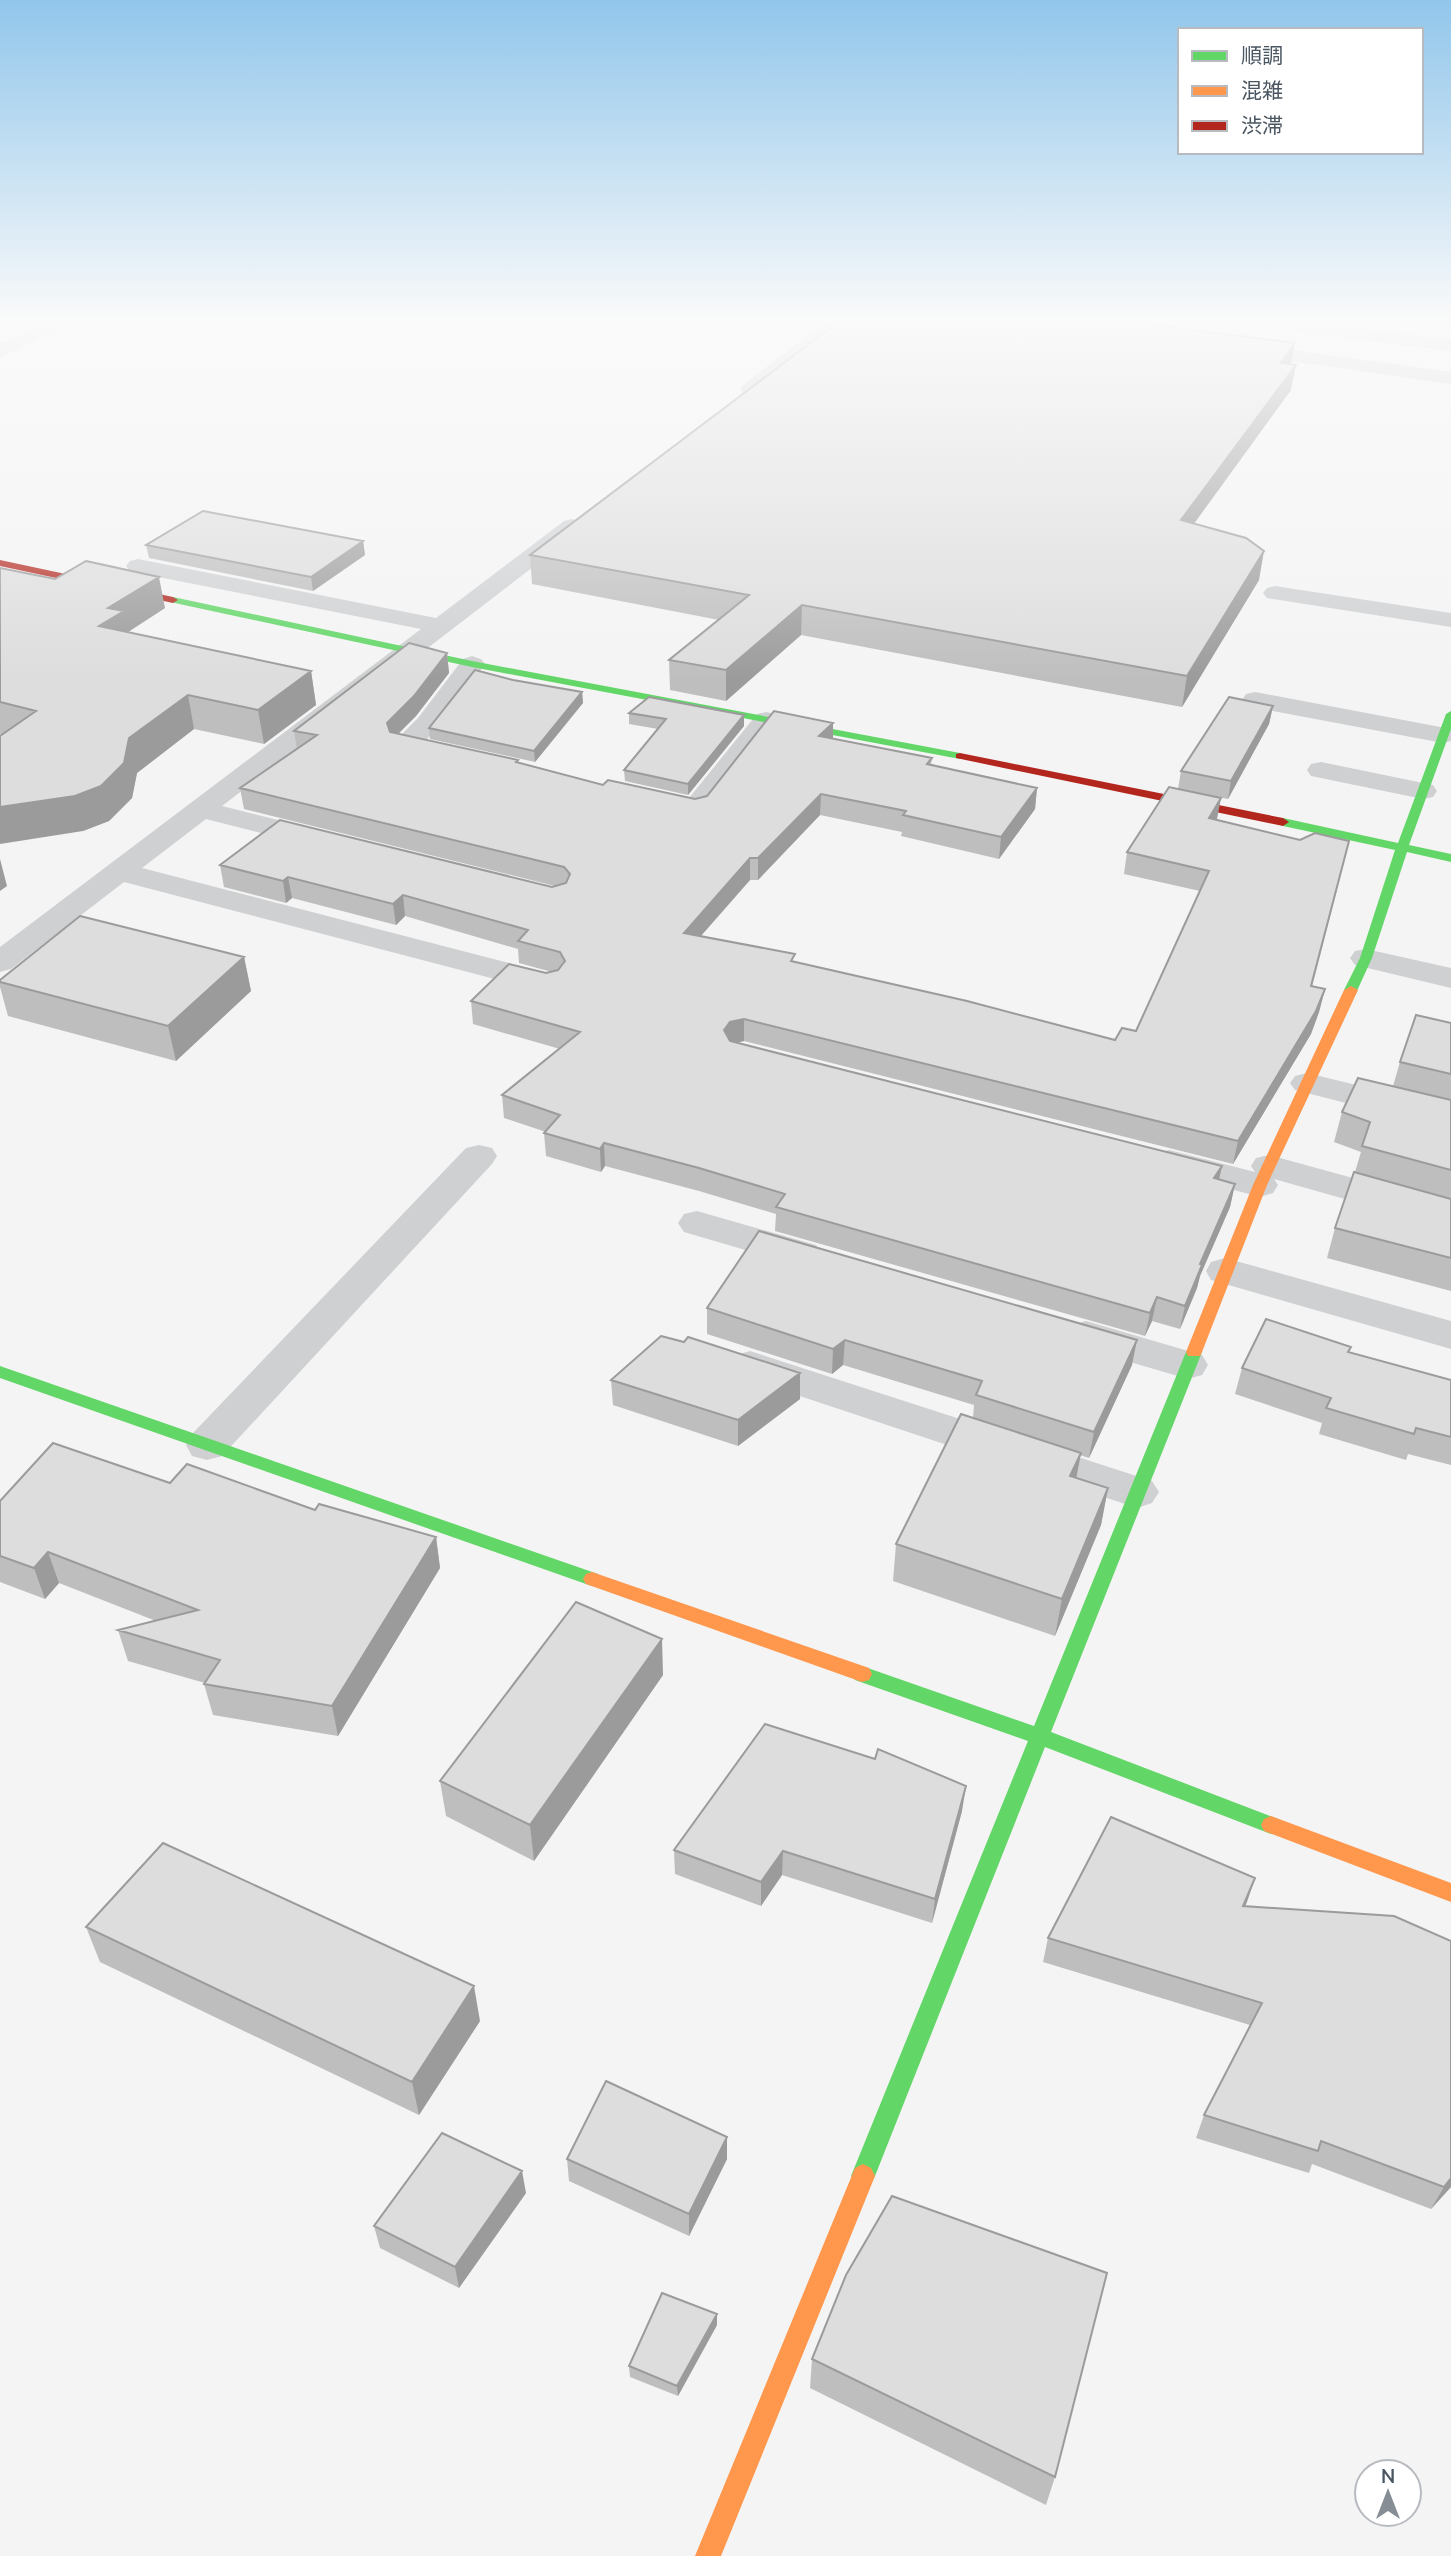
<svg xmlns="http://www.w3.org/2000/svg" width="1451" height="2556" font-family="'Nunito Sans','Noto Sans JP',sans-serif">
  <rect width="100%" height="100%" fill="#f4f4f4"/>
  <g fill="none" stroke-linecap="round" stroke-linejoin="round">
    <path fill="#ced0d2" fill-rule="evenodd" d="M49,322h24l-3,4 -70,31v-13z
      M826,322h20l-89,71h-14l-3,-4 3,-4z
      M1249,322h55l147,17v12l-193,-24z
      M1240,343l211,29v12l-218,-31 -2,-4z
      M572,519l8,2 3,5 -3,5 -358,275 108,27 5,6 -5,6 -10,3 -114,-29 -64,49 417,108 5,7 -5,7 -11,3 -11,-3 -413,-108 -113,87 -11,3v-25l421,-318 -283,-56 -8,-2 -4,-5 4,-5 8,-2 298,59 128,-97z
      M1275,586l176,27v14l-184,-29 -4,-5 4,-5z
      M472,656l9,3 4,5 -49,66 -11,11 28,6 4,6 -4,6 -10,2 -48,-10 -4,-6 27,-27 45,-59z
      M1255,692l196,37v12l-8,2 -197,-37 -4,-6 4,-6z
      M766,712l9,2 4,6 -73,94 -10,3 -47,-10 -4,-6 4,-6 10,-2 30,5 68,-84z
      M1321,762l112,23 4,6 -4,6 -10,2 -112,-23 -4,-6 4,-6z
      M1366,949l85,19v20l-96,-23 -5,-7 5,-7z
      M1307,1073l144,35v22l-156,-40 -5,-7 5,-7z
      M479,1145l13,3 5,8 -5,8 -270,292 -15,4 -15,-4 -6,-11 6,-11 274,-286z
      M1169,1150l86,22 -4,-6 5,-8 13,-3 182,50v24l-177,-50 4,6 -5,8 -13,4 -104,-28 -5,-8 5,-8z
      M697,1211l119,34 6,9 -6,9 -13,4 -119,-35 -6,-9 6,-9z
      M1225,1258l226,63v28l-240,-69 -5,-9 5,-9z
      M1086,1321l116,34 6,10 -6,10 -14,4 -116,-34 -6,-10 6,-10z
      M750,1351l402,130 7,11 -7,11 -15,5 -401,-133 -6,-10 6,-10z"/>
    <path fill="#63d668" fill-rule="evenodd" d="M1419,322l32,2v4l-28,-4z
      M173,597l299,64 488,92 6,3 -6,3 -488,-92 -302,-65 -2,-2z
      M1451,711v18l-42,116 42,9v8l-44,-10 -35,106 -16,35h-10l-2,-3 16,-32 35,-108 -112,-24 -6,-4 6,-4 115,25 48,-129z
      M1194,1346l8,6 -151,380 227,87 3,6 -3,6 -7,3 -226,-87 -170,429 -4,8 -8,4 -8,-4 -4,-8 177,-435 -173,-61 -3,-6 3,-6 7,-2 172,60 152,-374z
      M0,1366l598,208 3,5 -3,5 -6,2 -6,-2 -586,-206z"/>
    <path fill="#ff974d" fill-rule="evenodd" d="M1351,986l7,4 -91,195 -65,167 -2,4h-12l-2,-4 67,-167 91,-195z
      M592,1572l277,96 3,6 -3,6 -7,2 -276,-98 -3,-5 3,-5z
      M1271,1816l180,67v19l-187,-71 -3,-6 3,-6z
      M863,2164l8,4 4,8 -154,380h-26l160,-388z"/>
    <path fill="#b3261e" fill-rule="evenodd" d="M0,560l173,37 5,3 -5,3 -173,-37z
      M960,753l323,65 6,4 -6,4 -327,-68v-4z"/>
  </g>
  <path fill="#bebebf" d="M1295,343l-4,21v26l-97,134 65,56 -77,127 -381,-72 -75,66 -56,-11 -1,-30 50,-40 -187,-36 -2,-29z
    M363,541l2,14 -52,36 -164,-33 -3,-13z
    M0,568l165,40 -37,24 183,39 5,34 -52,39 -70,-15 -57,44 -5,25 -23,23 -26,10 -81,-97h-2z
    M447,653l2,20 -33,43 -18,18 120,26v3l85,22 92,14 12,-3 126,-73v15l99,20 -1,7 106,23 -2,21 -36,50 -98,-23 1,-4 -82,-17 -62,65h-8l-49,56 94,26 320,78 21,-9 64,-140 -76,-17 3,-22 89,-32 128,42 -32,125 13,2 -6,23 -8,22 -78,130 -489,-123 -6,2 484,123 -3,14 16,4 -5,23 -30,69 -3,12 -17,41 -28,-8 -7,15 -370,-105 1,-17 -77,-23 -94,-25 -4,6 -55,-16 -2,-23 2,-1 -42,-14 -2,-23 58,-46 -87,-25 -2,-23 81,-29 -33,-9 -1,-14 -113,-33 -9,9 -104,-27 -6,5 -62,-16 -4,-22 332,22 3,-1 -311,-77 -4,-21 57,-39 -3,-18z
    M513,680l69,12 1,11 -48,59 -105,-23 -1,-11z
    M1273,706l-4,18 -41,75 -50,-10 3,-18z
    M629,713l115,2v11l-56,69 -63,-14 -1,-11 34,-41 -29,-5z
    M244,957l7,34 -75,70 -168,-45 -8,-29v-7z
    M1451,1023v268l-124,-33 8,-30 20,-56 6,-20 -27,-10 8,-30 51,-26 7,-24z
    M707,1308l425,57 -43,93 -9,-3 -4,23 32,10 -7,37 -46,111 -162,-55 3,-37 77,-126 1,-13 -131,-40 -11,9 -125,-40z
    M684,1342l116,57 -62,47 -125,-41 -2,-25z
    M1349,1353l102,27v85l-43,-11 -2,6 -87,-26 3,-11 -87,-29 7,-26z
    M170,1483l145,27 121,27 4,31 -102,168 -125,-21 -9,-31 1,-1 -77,-22 -10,-31 38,-9 -97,-38 -14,16 -45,-17v-81z
    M663,1675l-129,186 -88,-45 -6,-35z
    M962,1811l-30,112 -150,-48 -21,31 -86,-32 -1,-24z
    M1245,1906l206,281 -20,22 -119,-45 -3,9 -113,-35 8,-23 46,-90 -207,-63 5,-24z
    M86,1927l394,94 -61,94 -319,-153z
    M727,2137v22l-38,77 -120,-55 -2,-22z
    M526,2193l-67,95 -79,-40 -6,-22z
    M717,2325l-39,71 -48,-19 -1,-11z
    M812,2359l243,118 -9,28 -236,-117z"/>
  <path fill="#9b9b9b" d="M1295,343l-5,25 -9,-5z
    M1296,365l-5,25 -115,158 5,-28z
    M363,541l2,14 -52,36 -2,-14z
    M1264,551l-5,29 -77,127 5,-31z
    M159,577l6,31 -37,24 -29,-6 9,-18z
    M802,605l-1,30 -75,66v-31z
    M447,653l2,20 -33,43 -27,27 -2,-20z
    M311,671l5,34 -52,39 -6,-34z
    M582,692l1,11 -48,59 -1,-11z
    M188,695l6,34 -57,44 -5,25 -23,23 -26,10 -83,13v-37l129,-69z
    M1273,706l-4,18 -41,75 3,-18z
    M744,715v11l-56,69v-11z
    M833,723v20l-14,-7z
    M1037,788l-2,21 -36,50 2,-22z
    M821,794l-1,21 -62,65v-22z
    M1221,798l-4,21 -11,20 3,-21z
    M750,858v22l-66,75v-22z
    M0,859l7,27 -7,5z
    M288,877l4,21 -6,5 -3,-22z
    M403,895l2,21 -9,9 -3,-21z
    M244,957l7,34 -75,70 -8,-35z
    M1325,989l-6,23 -8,22 -78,130 5,-23z
    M744,1019v22l-14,3 -6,-14 6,-8z
    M604,1143l1,23 -4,6 -1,-23z
    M1222,1166l-5,23 -3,-11z
    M1235,1184l-5,23 -30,69 -3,12 -17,41 5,-23 15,-42z
    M1157,1297l-5,24 -7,15 5,-23z
    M845,1340l-2,25 -11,9 1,-25z
    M1137,1340l-5,25 -43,93 5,-26z
    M800,1373v26l-62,47v-26z
    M1081,1453l-7,37 -4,-14z
    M1108,1488l-7,37 -46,111 7,-37z
    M436,1537l4,31 -102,168 -6,-30z
    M48,1552l11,31 -14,16 -11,-31z
    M662,1639l1,36 -129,186 -4,-36z
    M966,1786l-4,25 -30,112 3,-24z
    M783,1851l-1,24 -21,31v-24z
    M1255,1878l-8,24 -12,28 8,-24z
    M474,1986l6,35 -61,94 -7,-33z
    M727,2137v22l-38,77v-22z
    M522,2171l4,22 -67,95 -4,-21z
    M1451,2178v9l-20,22 13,-22z
    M717,2314v11l-39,71 -1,-10z"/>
  <path fill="#ddddde" stroke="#9b9b9b" stroke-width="2" d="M838,322h291l166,21 -14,20 15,2 -115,155 65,18 18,13 -77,125 -385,-71 -76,65 -57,-10 80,-65 -219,-40z
    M203,511l160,30 -52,36 -165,-32z
    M86,561l73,16 -51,31 16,3 -25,15 212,45 -53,39 -70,-15 -59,43 -5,25 -23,23 -26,10 -75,11v-71l36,-25 -36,-9v-134l55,11z
    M409,643l38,10 -33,43 -27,27 3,9 128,28 -2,2 87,23 5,-5 87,19 12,-3 67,-85 59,12 -14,13 113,22 -5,6 110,24 -36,49 -98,-22 3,-4 -85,-17 -63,64h-8l-66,75 111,21 -4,7 176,40 148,39 7,-12 14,3 73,-160 -82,-19 42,-65 52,11 -12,20 91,22 15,-7 34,8 -38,145 14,3 -9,22 -78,130 -494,-122 -14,3 -6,8 6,11 492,125 -8,12 21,6 -35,80 2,1 -17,41 -28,-9 -7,16 -374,-106 9,-13 -86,-26 -95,-25 -4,6 -56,-16 16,-18 -58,-20 78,-63 -109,-31 38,-37 37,9 12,-3 7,-9 -5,-9 -42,-11 10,-11 -125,-35 -10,9 -105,-27 -5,4 -63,-16 60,-45 272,67 14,-4 4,-9 -6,-7 -324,-79 77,-53 -23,-4z
    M475,670l38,10 69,12 -48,59 -105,-23z
    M649,697l95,18 -56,69 -64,-14 42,-51 -37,-6z
    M1229,697l44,9 -42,75 -50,-10z
    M80,916l164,41 -76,69 -168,-44v-2z
    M1416,1015l35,8v51l-51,-12z
    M1358,1078l93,22v70l-89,-24 8,-24 -28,-10z
    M1354,1172l97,27v59l-116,-30z
    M759,1231l378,109 -43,92 -118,-37 6,-14 -137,-41 -12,9 -126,-41z
    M1266,1319l85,28 -3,5 103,28v57l-35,-9 -2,6 -88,-26 5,-10 -89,-30z
    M661,1336l23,6 4,-5 112,36 -62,47 -127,-40z
    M961,1414l120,39 -11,23 38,12 -46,111 -166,-55z
    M53,1443l117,40 17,-19 128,46 4,-6 117,33 -104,169 -128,-22 16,-24 -102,-30 80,-20 -150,-58 -14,16 -34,-12v-55z
    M576,1602l86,37 -132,186 -90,-44z
    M765,1724l110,35 3,-10 88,37 -31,113 -152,-48 -22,31 -87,-32z
    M1111,1817l144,61 -12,28 151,10 57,25v237l-7,9 -123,-46 -3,10 -114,-36 58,-112 -214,-65z
    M163,1843l311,143 -62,96 -326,-155z
    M606,2081l121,56 -38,77 -122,-55z
    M442,2133l80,38 -67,96 -81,-41z
    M892,2196l215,77 -52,204 -243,-118 34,-84z
    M662,2293l55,21 -40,72 -48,-20z"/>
  <linearGradient id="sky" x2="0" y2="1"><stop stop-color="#91c6eb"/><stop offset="0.47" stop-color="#fafafa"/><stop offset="1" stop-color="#fafafa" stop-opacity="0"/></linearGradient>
  <rect width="1451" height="680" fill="url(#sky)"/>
  <rect x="1178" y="28" width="245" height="126" fill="#ffffff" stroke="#b7bbc0" stroke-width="2"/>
  <rect x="1192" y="51" width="35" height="10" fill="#63d668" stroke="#b7bbc0" stroke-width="2"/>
  <text x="1241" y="63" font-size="21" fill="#4a5661">順調</text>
  <rect x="1192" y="86" width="35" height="10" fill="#ff974d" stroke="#b7bbc0" stroke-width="2"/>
  <text x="1241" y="98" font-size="21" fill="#4a5661">混雑</text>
  <rect x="1192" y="121" width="35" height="10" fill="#b3261e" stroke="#b7bbc0" stroke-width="2"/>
  <text x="1241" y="133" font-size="21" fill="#4a5661">渋滞</text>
  <g transform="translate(1388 2493)"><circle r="33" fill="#ffffff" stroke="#b7bbc0" stroke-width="2"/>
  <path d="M0-5L12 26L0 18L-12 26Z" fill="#868d94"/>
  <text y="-10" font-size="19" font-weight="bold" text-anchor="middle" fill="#4a5661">N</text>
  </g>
</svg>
